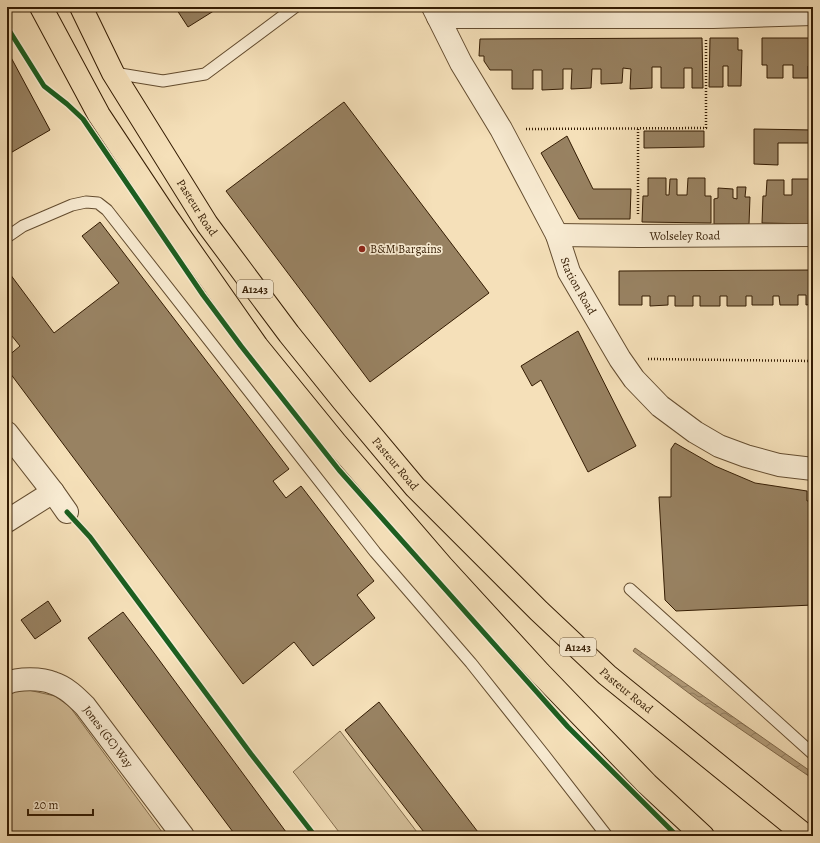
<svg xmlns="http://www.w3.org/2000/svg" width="820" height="843" font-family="Alegreya,serif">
  <defs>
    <pattern id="water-waves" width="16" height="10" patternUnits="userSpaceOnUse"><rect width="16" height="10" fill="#b39d7b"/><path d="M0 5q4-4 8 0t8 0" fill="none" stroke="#927f63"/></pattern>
  </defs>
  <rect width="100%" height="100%" fill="#f5e0b9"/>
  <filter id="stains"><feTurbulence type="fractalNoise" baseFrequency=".005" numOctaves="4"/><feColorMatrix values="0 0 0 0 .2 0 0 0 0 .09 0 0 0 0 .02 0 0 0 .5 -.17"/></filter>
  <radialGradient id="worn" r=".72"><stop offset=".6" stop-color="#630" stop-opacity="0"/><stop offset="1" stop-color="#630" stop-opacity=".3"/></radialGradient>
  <path fill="#d4bf9a" stroke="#846e4e" d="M24,689l31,7 15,11 95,129h-158v-145z
    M340,731l80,105h-78l-47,-62 -2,-2z"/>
  <path fill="url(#water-waves)" stroke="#80694b" d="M635,648l178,125v6l-115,-79 -65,-49z"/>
  <path fill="#988262" stroke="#341c03" d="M175,7h45l-32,20z
    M702,38l1,50h-11v-20h-8v20h-23v-21h-9v21l-22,1 1,-20 -8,-1 -1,15 -21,1v-15h-9l-1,19 -20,1 1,-20h-9v20l-21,1v-20h-9v19h-21v-19h-22l-6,-9v-5h-5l1,-17z
    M710,38h28v12h4l-1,36h-13v-20h-5v21h-14z
    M762,38h51v28h-5v12h-15v-13h-10v13h-16v-13h-5z
    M7,50l43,80 -43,25z
    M344,102l145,191 -119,89 -144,-191z
    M754,129l59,1v13h-35v22l-24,-1z
    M644,131h60v16l-60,1z
    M567,136l26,53h38l-1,30h-51l-38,-66z
    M648,178h18v17h3l1,-16h7v16h10l1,-17h17v18h6v27l-69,-1 1,-26h5z
    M792,179h18v16h3v29l-51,-1 1,-27h3l1,-16h17v15h8z
    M737,187h9l-1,10h5l-1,27h-35v-25l4,-1v-10l15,1v9l4,1z
    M100,222l189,247 -16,12 13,17 15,-12 73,95 -17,14 18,23 -62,48 -19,-24 -51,42 -236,-315v-12l13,-11 -13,-16v-60l47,63 65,-50 -37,-47z
    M813,270v34l-7,1v-10h-8v10h-18l-1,-9h-6v9h-21v-9h-6v10h-19v-10h-7v10h-20v-10h-7v10h-18v-10h-7v9l-18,1v-10h-8v9h-23v-34z
    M578,331l58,115 -48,26 -47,-92 -9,6 -11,-20z
    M675,443l40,23 40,17 52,8v10l6,-1v105l-137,6 -11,-11 -6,-103h12v-48z
    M48,601l13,20 -26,18 -14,-19z
    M123,612l31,41 135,183h-53l-148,-198z
    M379,702l102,134h-54l-82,-106z"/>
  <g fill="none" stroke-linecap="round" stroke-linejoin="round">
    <g stroke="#644d30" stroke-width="13">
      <path id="service" d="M114,73l49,8 42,-7 90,-67
        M7,237l16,-11 49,-21 14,-3 12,1 9,7 268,342 96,111 74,93 62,80
        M630,589l183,165"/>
    </g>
    <g stroke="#644d30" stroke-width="24">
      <g id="minor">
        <path d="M438,17h275l100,-3"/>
        <path id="s1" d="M557,235l82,1 174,-1"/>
        <path d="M7,433l46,59 14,20"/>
        <path d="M7,521l46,-29"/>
        <path id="s2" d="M7,683c11,-5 35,-5 46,0 13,4 23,14 32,23l98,130"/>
      </g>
    </g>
    <g stroke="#644d30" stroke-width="24">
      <g id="tertiary">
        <path id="s3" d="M433,7l28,56 40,66 56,106 12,37 51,87 14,20 26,27 35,26 24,14 27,10 33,9 34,4"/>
      </g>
    </g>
    <g stroke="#341c03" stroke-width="24">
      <g id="primary">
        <path d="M41,7l58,108 67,101 91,130 79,97 106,123 98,107 107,111 56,52"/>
        <path id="s4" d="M81,7l32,66 94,151 82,110 54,67 72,86 124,124 68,64 199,161"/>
      </g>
    </g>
    <path stroke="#341c03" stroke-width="2.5" stroke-dasharray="1 2" stroke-linecap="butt" d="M526,129l180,-1v-90
      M638,214v-86
      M648,359l165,2"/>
    <use href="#service" stroke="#f8ebd2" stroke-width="11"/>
    <use href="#minor" stroke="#f8ebd2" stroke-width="22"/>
    <use href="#tertiary" stroke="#f8ebd2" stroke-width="22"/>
    <use href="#primary" stroke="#f5e0b9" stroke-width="22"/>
    <g stroke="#f8ebd2" stroke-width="8">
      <path id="cycleway" d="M7,27l37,59 23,18 16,15 120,176 38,51 98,124 229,257 109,109
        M67,512l23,25 161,217 64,82"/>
    </g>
    <use href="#cycleway" stroke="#1b5e20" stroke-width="5"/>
  </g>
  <circle fill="#8f2418" stroke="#f8ebd2" stroke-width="1.5" cx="362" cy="249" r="4"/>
  <g text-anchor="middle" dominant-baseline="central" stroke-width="3.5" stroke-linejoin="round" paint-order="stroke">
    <g fill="#f8ebd2" stroke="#6f5a41" stroke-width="1">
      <rect x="237" y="280" width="36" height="18" rx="3"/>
      <rect x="560" y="638" width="36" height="18" rx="3"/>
    </g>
    <g font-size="11" font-weight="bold" fill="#341c03">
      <text x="255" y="289">A1243</text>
      <text x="578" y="647">A1243</text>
    </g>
    <g font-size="12" fill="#341c03" stroke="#f8ebd2">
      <text stroke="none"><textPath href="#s4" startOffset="232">Pasteur Road</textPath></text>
      <text stroke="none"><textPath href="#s1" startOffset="128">Wolseley Road</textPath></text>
      <text stroke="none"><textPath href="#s3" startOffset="315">Station Road</textPath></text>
      <text stroke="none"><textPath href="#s4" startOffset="556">Pasteur Road</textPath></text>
      <text stroke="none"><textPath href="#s4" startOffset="880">Pasteur Road</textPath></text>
      <text stroke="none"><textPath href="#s2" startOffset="125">Jones (GC) Way</textPath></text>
    </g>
    <g font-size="12" fill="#341c03" stroke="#f8ebd2" text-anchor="start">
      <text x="370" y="249">B&amp;M Bargains</text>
    </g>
  </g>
  <rect width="820" height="843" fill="none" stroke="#f5e0b9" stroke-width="24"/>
  <rect x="8" y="8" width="804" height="827" fill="none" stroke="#341c03" stroke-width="2"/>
  <rect x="12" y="12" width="796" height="819" fill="none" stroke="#341c03"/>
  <path d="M28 809v6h65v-6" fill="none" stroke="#341c03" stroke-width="2"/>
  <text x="34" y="809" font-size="12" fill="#341c03" stroke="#f8ebd2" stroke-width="3" paint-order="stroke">20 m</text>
  <rect width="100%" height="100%" filter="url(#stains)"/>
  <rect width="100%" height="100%" fill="url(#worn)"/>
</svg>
